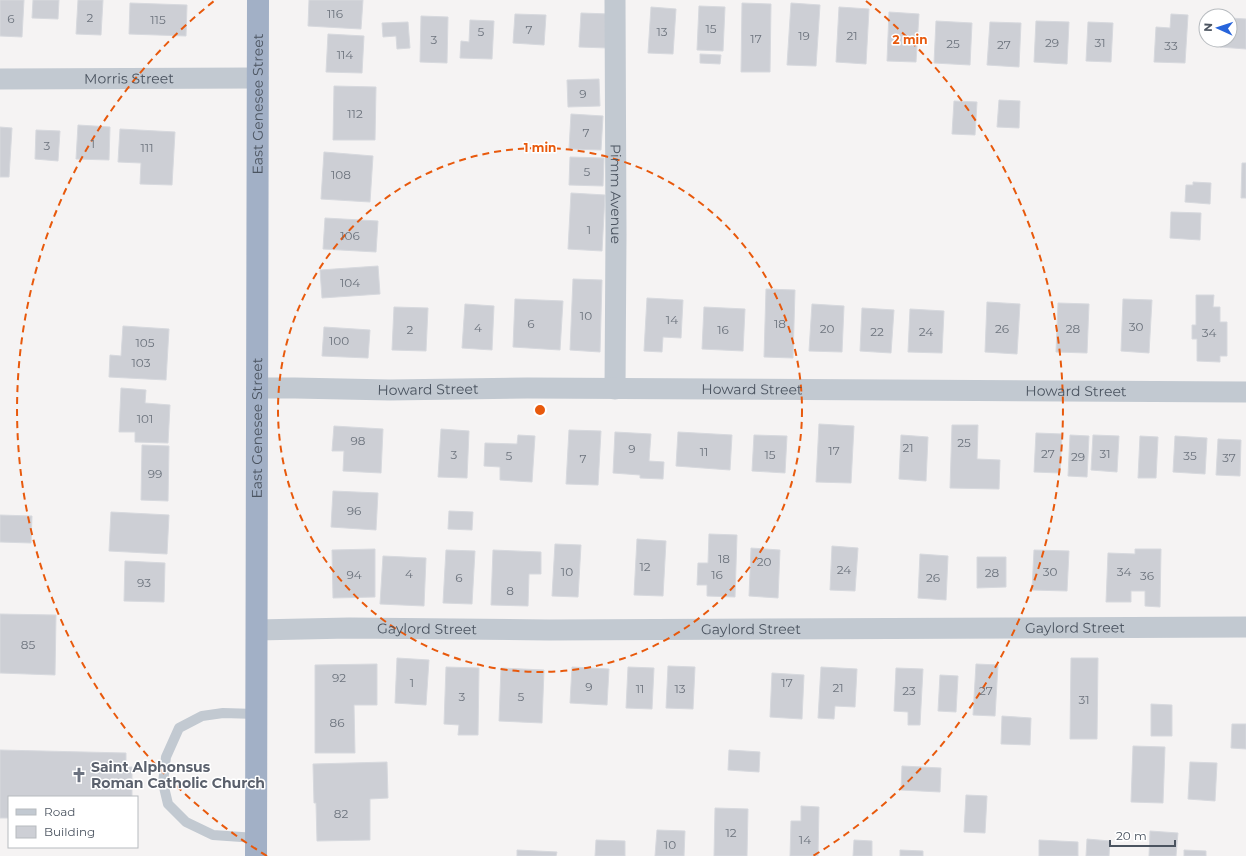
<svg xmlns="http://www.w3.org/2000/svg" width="1246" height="856" font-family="Montserrat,sans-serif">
  <rect width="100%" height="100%" fill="#f5f3f3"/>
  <path fill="#cdcfd5" stroke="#d7d9de" d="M0,0h24l-2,37 -22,-1z
    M33,0h26l-1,19 -26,-1z
    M78,0h25l-2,35 -25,-1z
    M309,0h54l-2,29 -53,-3z
    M130,3l57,2 -1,31 -57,-2z
    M742,3l29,1 -1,68h-29z
    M791,3l29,2 -4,61 -29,-1z
    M699,6l26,1 -2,44 -26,-1z
    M651,7l25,2 -3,45 -25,-1z
    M839,7l30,2 -3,55 -30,-2z
    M889,12l30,2 -3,48 -29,-1z
    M581,13l28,1 -1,34 -29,-1z
    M515,14l31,1 -2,30 -31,-2z
    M1171,14l17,1 -3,48 -31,-1 2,-35 14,1z
    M421,16l27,1 -1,46 -27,-1z
    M1230,18l16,1v30l-26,-2 1,-7h9z
    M470,20l24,1 -2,38 -32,-1 1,-17 8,1z
    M936,21l36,2 -2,42 -36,-2z
    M1036,21l33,1 -2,42 -33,-2z
    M408,22l2,26 -13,1 -1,-13 -13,1 -1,-14z
    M990,22l31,1 -2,44 -32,-2z
    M1088,22l25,1 -2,39 -25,-1z
    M328,34l36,2 -2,37 -36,-1z
    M700,54l21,1 -1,9 -20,-1z
    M599,79l1,27 -32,1 -1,-27z
    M334,86l42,1 -1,53h-42z
    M999,100l21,1 -1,27 -22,-1z
    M954,101l23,1 -2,33 -23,-1z
    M571,114l32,2 -2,34 -32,-1z
    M78,125l32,2 -1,33 -33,-1z
    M0,127l12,1 -3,49h-9z
    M120,129l55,3 -3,53 -32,-1 1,-21 -23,-1z
    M36,130l24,1 -2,30 -23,-2z
    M324,152l49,4 -3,46 -49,-3z
    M570,157l34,1 -1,28 -34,-1z
    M1242,163h4v35h-5z
    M1193,182l18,1 -1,21 -25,-2 1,-17h7z
    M571,193l34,2 -3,56 -34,-2z
    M1171,212l30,1 -1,27 -30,-2z
    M325,218l53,3 -2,31 -53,-3z
    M378,266l2,28 -58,4 -2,-28z
    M573,279l29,1 -2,72 -30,-2z
    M766,289l29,1 -2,68 -29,-1z
    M1196,295h18l-1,12h7v15h7v34h-7v6l-23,-1v-22h-5v-14h4z
    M647,298l36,2 -2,38 -18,-1 -1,15 -18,-1z
    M515,299l48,2 -3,49 -47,-3z
    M1123,299l29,1 -3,53 -28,-2z
    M987,302l33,2 -3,50 -32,-2z
    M1058,303l31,1 -2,49 -31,-1z
    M465,304l29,2 -2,44 -30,-2z
    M812,304l32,2 -2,46 -33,-1z
    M394,307l34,1 -2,43 -34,-1z
    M704,307l41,2 -2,42 -41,-2z
    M862,308l32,2 -3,43 -31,-2z
    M910,309l34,2 -2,42 -34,-1z
    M123,326l46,3 -3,51 -57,-3 1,-22 11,1z
    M324,327l46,3 -2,28 -46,-2z
    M121,388l25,2 -1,13 25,2 -2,38 -33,-1v-10h-16z
    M819,424l35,2 -3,57 -35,-1z
    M952,425h26l-1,34 23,1 -1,29 -49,-1z
    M334,426l49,3 -2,44 -38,-2 1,-20h-12z
    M441,429l28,2 -2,47 -29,-1z
    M569,430l32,1 -3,54 -32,-1z
    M615,432l36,2 -2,27 15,1 -1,17 -23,-1v-3l-27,-2z
    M678,432l54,3 -2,35 -54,-4z
    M1036,433l26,1 -2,39 -26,-1z
    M518,435l17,1 -3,46 -32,-2v-13l-16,-1 1,-23 32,1z
    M754,435l33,1 -2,37 -33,-2z
    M901,435l27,2 -2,44 -27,-2z
    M1070,435l19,1 -2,41 -19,-1z
    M1093,435l26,1 -2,36 -26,-2z
    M1140,436l18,1 -2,41h-18z
    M1175,436l32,2 -2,36 -32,-2z
    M1218,439l23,1 -1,36 -24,-1z
    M142,445l27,1 -1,55 -27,-1z
    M333,491l45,2 -2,37 -45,-3z
    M449,511l24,1 -1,18 -24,-1z
    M111,512l58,3 -2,39 -58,-3z
    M0,515l32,1 -1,27 -31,-1z
    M709,534l28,1 -2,62 -28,-1v-11h-10l1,-22h10z
    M637,539l29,2 -3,55 -29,-1z
    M555,544l26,1 -3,52 -26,-1z
    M832,546l26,2 -3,43 -25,-1z
    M751,548l29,2 -2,48 -29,-2z
    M375,549v48l-42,1 -1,-48z
    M1135,549h26l-1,58 -15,-1v-15h-14v11h-25l2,-49 27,1z
    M446,550l29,1 -3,53 -29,-1z
    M493,550l48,2v22h-12l-1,32 -37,-1z
    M1034,550l35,1 -2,40 -35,-1z
    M920,554l28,2 -2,44 -28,-2z
    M383,556l43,2 -2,48 -44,-2z
    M977,557h29v30l-29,1z
    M125,561l40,2 -1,39 -40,-1z
    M0,614l56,1 -1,60 -55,-2z
    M397,658l32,2 -3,45 -31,-2z
    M1071,658h27l-1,81h-27z
    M377,664v41h-23l1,48h-40v-88z
    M976,664l22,1 -3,51 -22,-1z
    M668,666l27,1 -2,42 -27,-1z
    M446,667l33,1 -1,67h-20l1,-10 -15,-1z
    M572,667l37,2 -2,36 -37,-2z
    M628,667l26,1 -2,41 -26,-1z
    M821,667l36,2 -2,38 -20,-1 -1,13 -16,-1z
    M501,668l43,2 -2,53 -43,-2z
    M896,668l27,1 -3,56h-12v-13l-14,-1z
    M772,673l32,2 -2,44 -32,-2z
    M940,675l18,1 -2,36 -18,-1z
    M1151,704l21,1v31h-21z
    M1002,716l29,2 -1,27 -29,-1z
    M1232,724h14v25l-15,-1z
    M1133,746l32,1 -2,56 -32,-1z
    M0,750l126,3v14h6v30h-123v21h-9z
    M729,750l31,2 -1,20 -31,-2z
    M387,762l1,36 -18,1v41l-53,1 -1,-38h-2l-1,-39z
    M1190,762l27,1 -2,38 -27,-2z
    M902,766l39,2 -1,24 -39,-2z
    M966,795l21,1 -2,37 -21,-1z
    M801,806l18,1 -1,49h-28l1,-35h10z
    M715,808l33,1 -1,47h-33z
    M657,830l28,1 -1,25h-29z
    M1150,831l28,2 -2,23h-27z
    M1087,839l23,2 -1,15h-23z
    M596,840l29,1v15h-30z
    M854,840l18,1v15h-19z
    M1039,840l39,2v14h-39z
    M517,850l40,2 -1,4h-39z
    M900,850l23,1v5h-23z
    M1184,850l22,1v5h-22z"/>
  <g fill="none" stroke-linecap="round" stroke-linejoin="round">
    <path stroke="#c2c9d1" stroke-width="10" d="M256,838l-43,-3 -27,-13 -18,-18 -5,-21 3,-26 13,-29 23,-12 21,-3 34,1"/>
    <g stroke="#c2c9d1" stroke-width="21">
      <path id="s1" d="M615,0l1,234 -1,155"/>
      <path id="s2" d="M0,79l258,-1"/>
      <path id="s3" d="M257,388h38l95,2 137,-2 719,4"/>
      <path id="s4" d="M257,630l92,-2 200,2 697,-3"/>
    </g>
    <path stroke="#a2b0c6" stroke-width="22" id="s5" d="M256,856l2,-856"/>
  </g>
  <g fill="none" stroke="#e8590c" stroke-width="2" stroke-dasharray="7 5">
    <circle cx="540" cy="410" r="262"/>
    <path d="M267 856A523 523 0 0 1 214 1M866 1A523 523 0 0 1 813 856"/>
  </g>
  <defs>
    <g id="church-bare" transform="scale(1.2)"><path d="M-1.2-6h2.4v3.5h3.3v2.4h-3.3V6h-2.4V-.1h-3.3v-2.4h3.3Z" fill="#6b7280" stroke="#fff" stroke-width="2.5" paint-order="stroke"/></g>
  </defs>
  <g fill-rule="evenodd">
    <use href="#church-bare" x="79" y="775"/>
  </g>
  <g text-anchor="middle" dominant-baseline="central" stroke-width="3" stroke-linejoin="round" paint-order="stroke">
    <g font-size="12" fill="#6c737d">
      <text x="335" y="13">116</text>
      <text x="90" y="17">2</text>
      <text x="11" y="18">6</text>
      <text x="158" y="19">115</text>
      <text x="711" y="28">15</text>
      <text x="529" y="29">7</text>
      <text x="481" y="31">5</text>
      <text x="662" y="31">13</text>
      <text x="804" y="35">19</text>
      <text x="852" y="35">21</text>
      <text x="756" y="38">17</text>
      <text x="434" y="39">3</text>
      <text x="1052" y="42">29</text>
      <text x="1100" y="42">31</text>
      <text x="953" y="43">25</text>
      <text x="1004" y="44">27</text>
      <text x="1171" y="45">33</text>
      <text x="345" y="54">114</text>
      <text x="583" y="93">9</text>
      <text x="355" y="113">112</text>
      <text x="586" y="132">7</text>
      <text x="93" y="143">1</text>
      <text x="47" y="145">3</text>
      <text x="147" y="147">111</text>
      <text x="587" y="171">5</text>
      <text x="341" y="174">108</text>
      <text x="589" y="229">1</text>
      <text x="350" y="235">106</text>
      <text x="350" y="282">104</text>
      <text x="586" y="315">10</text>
      <text x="672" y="319">14</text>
      <text x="531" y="323">6</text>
      <text x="780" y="323">18</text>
      <text x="1136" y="326">30</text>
      <text x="478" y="327">4</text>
      <text x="827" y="328">20</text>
      <text x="1002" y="328">26</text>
      <text x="1073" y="328">28</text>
      <text x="410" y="329">2</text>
      <text x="723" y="329">16</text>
      <text x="877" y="331">22</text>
      <text x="926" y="331">24</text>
      <text x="1209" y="332">34</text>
      <text x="339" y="340">100</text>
      <text x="145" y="342">105</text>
      <text x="141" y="362">103</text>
      <text x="145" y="418">101</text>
      <text x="358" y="440">98</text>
      <text x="964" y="442">25</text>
      <text x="908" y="447">21</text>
      <text x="632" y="448">9</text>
      <text x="834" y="450">17</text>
      <text x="704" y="451">11</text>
      <text x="1048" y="453">27</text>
      <text x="1105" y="453">31</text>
      <text x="454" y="454">3</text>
      <text x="770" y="454">15</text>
      <text x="509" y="455">5</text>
      <text x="1190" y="455">35</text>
      <text x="1078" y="456">29</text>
      <text x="1229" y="457">37</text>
      <text x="583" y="458">7</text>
      <text x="155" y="473">99</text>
      <text x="354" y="510">96</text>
      <text x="724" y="558">18</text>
      <text x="764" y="561">20</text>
      <text x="645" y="566">12</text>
      <text x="844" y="569">24</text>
      <text x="567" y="571">10</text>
      <text x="1050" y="571">30</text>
      <text x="1124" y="571">34</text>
      <text x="992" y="572">28</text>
      <text x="409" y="573">4</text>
      <text x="354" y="574">94</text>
      <text x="717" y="574">16</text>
      <text x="1147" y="575">36</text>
      <text x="459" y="577">6</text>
      <text x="933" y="577">26</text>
      <text x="144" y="582">93</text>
      <text x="510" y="590">8</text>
      <text x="28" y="644">85</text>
      <text x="339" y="677">92</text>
      <text x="412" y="682">1</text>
      <text x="787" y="682">17</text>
      <text x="589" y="686">9</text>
      <text x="838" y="687">21</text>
      <text x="640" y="688">11</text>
      <text x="680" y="688">13</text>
      <text x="909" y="690">23</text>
      <text x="986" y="690">27</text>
      <text x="462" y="696">3</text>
      <text x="521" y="696">5</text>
      <text x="1084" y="699">31</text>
      <text x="337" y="722">86</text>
      <text x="341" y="813">82</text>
      <text x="731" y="832">12</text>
      <text x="805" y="839">14</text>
      <text x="670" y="844">10</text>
    </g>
    <g font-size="14" fill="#4b5460" stroke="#fff">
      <text stroke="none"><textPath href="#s2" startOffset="129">Morris Street</textPath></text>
      <text stroke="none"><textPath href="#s5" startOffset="752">East Genesee Street</textPath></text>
      <text stroke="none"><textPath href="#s1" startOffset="194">Pimm Avenue</textPath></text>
      <text stroke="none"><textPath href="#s3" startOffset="171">Howard Street</textPath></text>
      <text stroke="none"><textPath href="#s3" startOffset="495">Howard Street</textPath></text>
      <text stroke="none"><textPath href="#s3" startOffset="819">Howard Street</textPath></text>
      <text stroke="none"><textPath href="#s5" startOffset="428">East Genesee Street</textPath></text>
      <text stroke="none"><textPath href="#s4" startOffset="818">Gaylord Street</textPath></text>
      <text stroke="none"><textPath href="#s4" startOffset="170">Gaylord Street</textPath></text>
      <text stroke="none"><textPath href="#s4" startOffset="494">Gaylord Street</textPath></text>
    </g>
    <g font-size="14" font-weight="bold" fill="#5b616d" stroke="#fff" text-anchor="start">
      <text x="91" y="767">Saint Alphonsus<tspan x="91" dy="16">Roman Catholic Church</tspan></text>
    </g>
  </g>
  <circle cx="540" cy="410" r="6" fill="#e8590c" stroke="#fff" stroke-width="2"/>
  <g font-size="12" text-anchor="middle" font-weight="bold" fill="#e8590c" stroke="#fff" stroke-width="3" stroke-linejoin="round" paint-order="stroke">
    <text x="910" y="44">2 min</text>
    <text x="540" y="152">1 min</text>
  </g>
  <rect x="8" y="796" width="130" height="52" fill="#ffffff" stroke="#b7bbbf"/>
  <rect x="16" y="809" width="20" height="6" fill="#c2c9d1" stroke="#b7bbbf"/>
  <text x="44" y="816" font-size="12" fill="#4b5460">Road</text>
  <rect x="16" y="826" width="20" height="12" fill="#cdcfd5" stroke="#b7bbbf"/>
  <text x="44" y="836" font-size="12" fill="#4b5460">Building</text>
  <g transform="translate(1218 28) rotate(273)"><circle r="19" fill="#ffffff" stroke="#b7bbbf"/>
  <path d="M0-3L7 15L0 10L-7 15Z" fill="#2764db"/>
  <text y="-6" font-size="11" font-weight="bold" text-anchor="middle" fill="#4b5460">N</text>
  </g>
  <path d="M1110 840v6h65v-6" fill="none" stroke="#4b5460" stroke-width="2"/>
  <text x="1116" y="840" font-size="12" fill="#4b5460" stroke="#ffffff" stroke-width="3" paint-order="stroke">20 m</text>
</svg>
